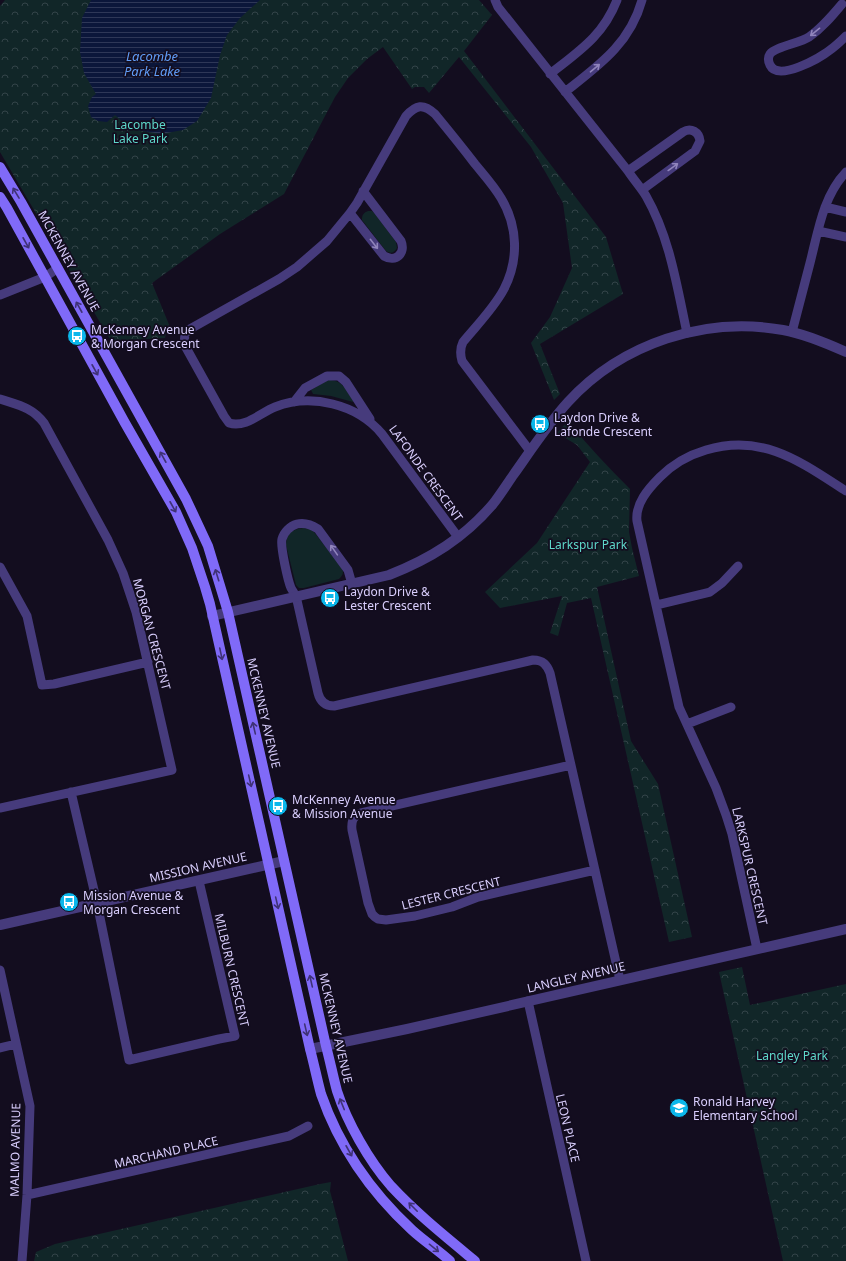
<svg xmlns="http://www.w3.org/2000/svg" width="846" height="1261" font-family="'Noto Sans',sans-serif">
  <defs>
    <pattern id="forest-crowns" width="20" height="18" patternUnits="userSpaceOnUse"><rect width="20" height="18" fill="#112628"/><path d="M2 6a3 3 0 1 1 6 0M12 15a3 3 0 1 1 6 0" fill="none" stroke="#334448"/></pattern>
    <pattern id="water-rules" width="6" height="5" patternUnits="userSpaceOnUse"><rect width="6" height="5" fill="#0b163a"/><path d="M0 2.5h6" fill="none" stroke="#2e3757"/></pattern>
  </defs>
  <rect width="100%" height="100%" fill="#130d1f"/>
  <path fill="#112628" d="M368,211h4l3,3 21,28 1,6c-3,5 -6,6 -11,3l-24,-31c0,-5 1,-7 6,-9z
    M328,380c15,0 17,9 25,20v2l-22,-6 -18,-2 -2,-4z
    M303,528l7,1 4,3 28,36c2,5 1,7 -3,11l-35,9h-5l-3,-3 -10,-40c1,-12 5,-15 17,-17z"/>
  <path fill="url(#forest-crowns)" d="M5,0h474l13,15 -28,36 142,186 17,57 -83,50 20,50 -6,6 -23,-57 19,-26 22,-49 -9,-65 -32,-56 -72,-90 -30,36 -5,-6h-9l-3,2 -29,-42 -16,12 -19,19 -13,19 -51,97 -64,40 -68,49 18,44 -4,6 -1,5 -54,3 -111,-189v-146z
    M568,421c19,24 40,46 62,68l-1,43 3,16 7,28 -42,11 34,154 27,43 34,153 -23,5 -78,-344 -24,5 -9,33 -8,-3 12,-37 -62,12 -15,-16 52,-49 53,-81 -13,-17 -20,-12z
    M742,967l8,38 96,-21v277h-63l-64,-289z
    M331,1182l-1,9 18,70h-314l2,-9 19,-8 265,-60z"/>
  <path fill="url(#water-rules)" d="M91,0h169l-20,18 -13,17 -7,20 -9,43 -14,23 -14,9 -22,4 -30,-5 -16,-14 -8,7 -9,-1 -7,-4 -3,-11 4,-9 4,-3 -12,-21 -4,-21 2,-34z"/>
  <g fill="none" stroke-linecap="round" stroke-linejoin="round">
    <path stroke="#463b7c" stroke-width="9" d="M495,0l3,7 130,164c6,9 13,17 18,25 24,42 31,91 41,137
      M842,4c-10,12 -20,24 -33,33 -9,6 -34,10 -39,17 -2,3 -2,7 0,11 8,17 50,-7 60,-15 6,-4 11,-9 16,-14
      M550,74c29,-23 53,-38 67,-74
      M565,92c33,-26 65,-48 77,-92
      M628,171l55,-39c8,-5 16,0 17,9l-5,10 -53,39
      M825,207l21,5
      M350,213l34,43c12,7 22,-3 17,-15l-38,-50
      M818,231l28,6
      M0,295l45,-18 13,-9
      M792,332c6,-23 12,-46 18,-69 8,-31 13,-67 36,-91
      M0,399c18,6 32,8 44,24l64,117 15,33 13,39 36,158 -172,38
      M294,402l11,-14 22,-12h12l7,6 24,37
      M458,537l-76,-103c-25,-30 -71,-41 -107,-27 -15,6 -29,21 -46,16l-5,-7 -40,-72 1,-10 5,-5 89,-50 18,-12 30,-26 23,-28 7,-10 49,-87c10,-11 17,-13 29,-2 14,17 27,33 40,50 9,11 19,22 26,34 17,28 18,62 3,91 -10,19 -27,36 -41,53 -3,6 -3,12 -1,19l68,90
      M0,567l27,49 15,69 12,-1 94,-22
      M352,584l-4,-14 -30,-41c-6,-4 -13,-7 -21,-5 -7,2 -13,8 -15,15 -2,7 6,42 9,49 2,3 3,6 5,8l22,97c2,8 7,13 16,13l199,-46c10,0 14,5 17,13l70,307
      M656,605l54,-13 12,-9 16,-17
      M687,724l44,-17
      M571,765l-210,48c-8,3 -10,8 -9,17l16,73 4,11 3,3 3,2 8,1 29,-4 37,-9 26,-10 117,-27
      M71,792l26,111 32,157 90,-21 16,-3 -36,-155
      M757,949l-25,-115 -6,-19 -10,-27 -37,-81 -42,-186c-2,-17 11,-32 23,-44 13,-13 29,-22 46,-27 57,-17 95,12 140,41
      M0,970l30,136 -3,89 -5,66
      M528,1001l58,260
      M0,1048l16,-4
      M27,1195l262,-59 19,-10"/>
    <path stroke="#463b7c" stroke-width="10" d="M212,616l177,-41c41,-16 75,-37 104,-71 7,-9 14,-20 21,-30 17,-24 34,-50 54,-72 54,-59 137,-86 215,-72 22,4 43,13 63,22
      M0,925l284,-64
      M310,1049l97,-20 439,-100"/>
    <path stroke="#806af8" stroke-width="10" d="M0,167l21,35 165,297 22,47 20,66 98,434c4,15 7,30 11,45 10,31 32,70 54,95 25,27 55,51 84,75
      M0,197l7,11 118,215 51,89 16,36 13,39 5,17 100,445c4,15 7,30 11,45 18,52 51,99 91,136 12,11 26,20 38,31"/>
  </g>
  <defs><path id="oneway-shaft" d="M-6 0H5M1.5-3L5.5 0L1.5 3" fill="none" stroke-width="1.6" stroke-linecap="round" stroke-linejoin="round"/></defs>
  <g stroke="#9084bc">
    <use href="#oneway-shaft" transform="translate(815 32) rotate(141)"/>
    <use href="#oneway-shaft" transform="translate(595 68) rotate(-40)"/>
    <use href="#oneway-shaft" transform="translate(673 167) rotate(-36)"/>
    <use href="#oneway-shaft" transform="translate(374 244) rotate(52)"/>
    <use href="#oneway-shaft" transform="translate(334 550) rotate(-125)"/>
  </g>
  <g stroke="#3f3276">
    <use href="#oneway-shaft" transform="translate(16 193) rotate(-121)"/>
    <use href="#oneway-shaft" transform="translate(26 243) rotate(61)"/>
    <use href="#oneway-shaft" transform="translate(79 307) rotate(-119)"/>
    <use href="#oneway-shaft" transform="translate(95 370) rotate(61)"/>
    <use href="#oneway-shaft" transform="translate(163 457) rotate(-119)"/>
    <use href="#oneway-shaft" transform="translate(173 507) rotate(61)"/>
    <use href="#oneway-shaft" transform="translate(217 575) rotate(-107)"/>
    <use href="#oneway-shaft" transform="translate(221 654) rotate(78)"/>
    <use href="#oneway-shaft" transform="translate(254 728) rotate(-103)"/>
    <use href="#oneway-shaft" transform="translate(250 781) rotate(77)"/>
    <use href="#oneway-shaft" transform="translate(277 903) rotate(77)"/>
    <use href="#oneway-shaft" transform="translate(311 981) rotate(-103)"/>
    <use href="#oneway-shaft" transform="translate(306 1030) rotate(77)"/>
    <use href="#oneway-shaft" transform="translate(342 1104) rotate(-112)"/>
    <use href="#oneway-shaft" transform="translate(349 1151) rotate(61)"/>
    <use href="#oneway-shaft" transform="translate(413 1207) rotate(-135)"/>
    <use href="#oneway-shaft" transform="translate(434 1248) rotate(39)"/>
  </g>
  <defs>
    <g id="bus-disc" transform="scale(1)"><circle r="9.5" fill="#0bb7eb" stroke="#130d1f"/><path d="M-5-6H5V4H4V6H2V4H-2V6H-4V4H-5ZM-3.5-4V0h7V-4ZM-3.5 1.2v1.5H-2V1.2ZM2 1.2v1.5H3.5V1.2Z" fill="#fff"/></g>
    <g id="school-disc" transform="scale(1)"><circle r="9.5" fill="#0bb7eb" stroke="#130d1f"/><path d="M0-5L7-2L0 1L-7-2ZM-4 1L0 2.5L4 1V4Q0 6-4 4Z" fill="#fff"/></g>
  </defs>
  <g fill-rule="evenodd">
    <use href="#bus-disc" x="77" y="336"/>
    <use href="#bus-disc" x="540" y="424"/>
    <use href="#bus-disc" x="330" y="598"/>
    <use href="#bus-disc" x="278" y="806"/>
    <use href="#bus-disc" x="69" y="902"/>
    <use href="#school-disc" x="679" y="1108"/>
  </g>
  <g text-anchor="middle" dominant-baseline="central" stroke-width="3.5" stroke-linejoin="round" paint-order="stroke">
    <g font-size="12" fill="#5ed8ca" stroke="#130d1f">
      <text x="140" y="124">Lacombe<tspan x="140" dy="14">Lake Park</tspan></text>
      <text x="588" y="544">Larkspur Park</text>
      <text x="792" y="1055">Langley Park</text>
    </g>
    <g font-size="12" fill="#d9cefd" stroke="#130d1f">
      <text transform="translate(69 261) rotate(61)">MCKENNEY AVENUE</text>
      <text transform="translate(426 473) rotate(54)">LAFONDE CRESCENT</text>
      <text transform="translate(152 634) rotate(75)">MORGAN CRESCENT</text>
      <text transform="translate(264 713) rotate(77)">MCKENNEY AVENUE</text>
      <text transform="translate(750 866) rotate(77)">LARKSPUR CRESCENT</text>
      <text transform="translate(198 867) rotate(-13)">MISSION AVENUE</text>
      <text transform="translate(451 893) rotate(-14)">LESTER CRESCENT</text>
      <text transform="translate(232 970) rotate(77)">MILBURN CRESCENT</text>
      <text transform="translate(576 977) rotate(-13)">LANGLEY AVENUE</text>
      <text transform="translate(336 1028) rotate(77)">MCKENNEY AVENUE</text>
      <text transform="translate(568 1128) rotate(77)">LEON PLACE</text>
      <text transform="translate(15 1150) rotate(-89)">MALMO AVENUE</text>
      <text transform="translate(166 1152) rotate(-13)">MARCHAND PLACE</text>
    </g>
    <g font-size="12" fill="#d9cefd" stroke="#130d1f" text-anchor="start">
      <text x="91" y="329">McKenney Avenue<tspan x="91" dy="14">&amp; Morgan Crescent</tspan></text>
      <text x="554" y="417">Laydon Drive &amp;<tspan x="554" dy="14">Lafonde Crescent</tspan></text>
      <text x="344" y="591">Laydon Drive &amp;<tspan x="344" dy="14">Lester Crescent</tspan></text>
      <text x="292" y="799">McKenney Avenue<tspan x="292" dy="14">&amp; Mission Avenue</tspan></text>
      <text x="83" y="895">Mission Avenue &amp;<tspan x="83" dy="14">Morgan Crescent</tspan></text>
      <text x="693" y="1101">Ronald Harvey<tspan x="693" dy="14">Elementary School</tspan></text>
    </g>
    <g font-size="13" font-style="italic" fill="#619df7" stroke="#130d1f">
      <text x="152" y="56">Lacombe<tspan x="152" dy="15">Park Lake</tspan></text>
    </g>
  </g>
</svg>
